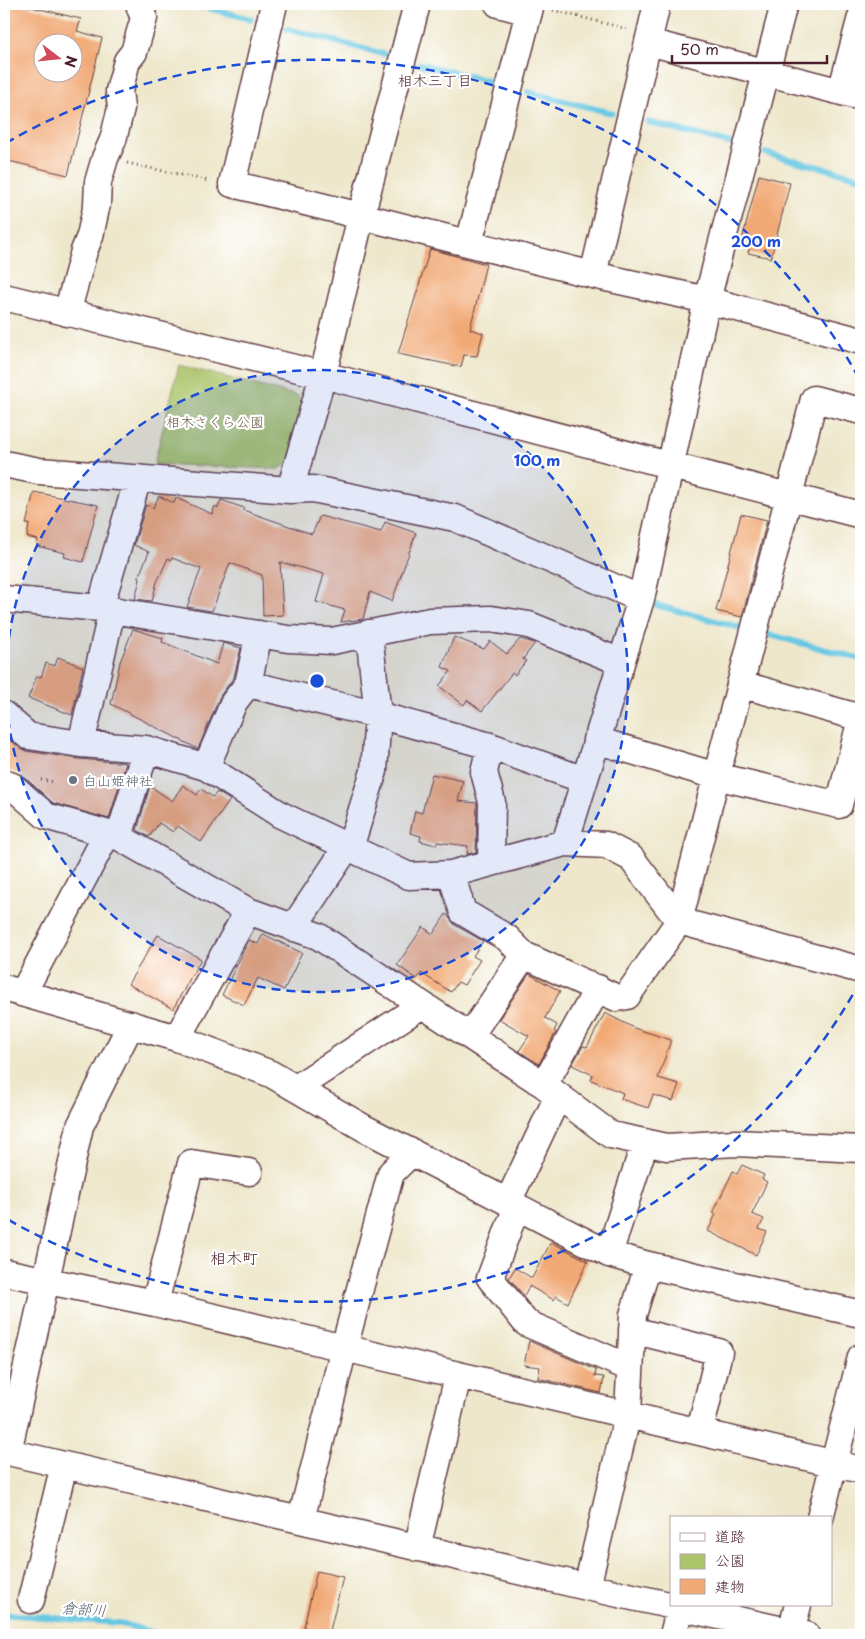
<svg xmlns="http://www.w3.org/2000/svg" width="865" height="1639" font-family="'Playpen Sans','Klee One',sans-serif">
  <rect width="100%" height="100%" fill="#fff"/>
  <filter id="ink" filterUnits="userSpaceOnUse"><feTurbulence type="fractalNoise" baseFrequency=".02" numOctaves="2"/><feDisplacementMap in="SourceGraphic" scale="10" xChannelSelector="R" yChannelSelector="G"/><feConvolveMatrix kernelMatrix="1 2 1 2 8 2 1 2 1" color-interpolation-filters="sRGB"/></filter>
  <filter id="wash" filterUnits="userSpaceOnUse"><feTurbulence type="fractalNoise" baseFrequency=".0096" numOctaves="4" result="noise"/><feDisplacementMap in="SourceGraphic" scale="20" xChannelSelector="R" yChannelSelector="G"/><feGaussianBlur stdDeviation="1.12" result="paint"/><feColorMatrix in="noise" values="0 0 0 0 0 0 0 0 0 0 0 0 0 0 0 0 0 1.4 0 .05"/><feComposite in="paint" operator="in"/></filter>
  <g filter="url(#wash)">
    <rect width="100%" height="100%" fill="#eee7cb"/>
    <path fill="#acc56a" stroke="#7b724a" d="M179,365l119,31 7,10 -15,57 -12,6 -124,-5z"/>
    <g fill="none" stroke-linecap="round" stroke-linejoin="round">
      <path stroke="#64c6e2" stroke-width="6" d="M192,4l59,15
        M287,29l97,25
        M420,64l72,18
        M528,92l84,21
        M648,122l81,21
        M765,153l96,25
        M656,605l93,25
        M759,632l102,27
        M4,1614l115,9 42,12"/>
    </g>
    <g id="blocks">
      <path fill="#f1a975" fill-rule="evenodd" d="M4,4h15l62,15 -4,12 25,7 -34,137 -64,-15zM42,42h30v30h-30z
        M759,175l31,8 -19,75 -23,-5 2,-7 -9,-2z
        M430,249l56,15 -16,65 13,4 -6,23 -13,-1 -3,12 -63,-13z
        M34,492l64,13 -15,57 -19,-5 1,-4 -28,-7 1,-6 -11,-3 2,-13h-3z
        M159,496l15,7 2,-5 36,16 3,-8 3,2 3,-8 23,8 -1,2 69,24 8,-18 61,16 4,-10 31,11 -24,68 -22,-9 -7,27 -22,3 4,-12 -29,-8 8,-28 -44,-12 3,53 -20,1 -1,-41 -32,-12 -18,48 -25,-4 14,-38 -29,-11 -1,2 -3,-2 -11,24 -5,19 -17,-2 5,-20 -2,-1 11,-26 -15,-7 12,-40 7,3z
        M741,514l26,6 -25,97 -26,-6z
        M133,629l30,9 -1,4 55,22 6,-21 18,5 -7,29 -14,19 -22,53 -87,-45 9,-42z
        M454,637l30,12 6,-8 17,13 13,-15 15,4 -12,16 3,2 -11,14 -3,-2 -30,38 -15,-11 -3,5 -25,-19 12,-15 -9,-4z
        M58,657l25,10 -11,48 -44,-17 9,-22 4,1 5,-14 9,3z
        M4,735l22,16 53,8 47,4 -17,56 -56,-16 -31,-28 -18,-7z
        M432,774l31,7 -5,20 19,2 -1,49 -9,2 1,-8 -31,-4 -1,3 -16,-4 1,-5 -11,-3 5,-22 7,2z
        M183,785l14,10 4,-6 12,8 4,-5 13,8 -29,42 -23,-16 -5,6 -14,-9 -10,14 -12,-7 13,-44 22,15z
        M446,914l9,11 28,16 -10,15 7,4 -16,25 -6,-3 -7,10 -30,-19 -4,6 -20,-14 26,-38 10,7z
        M263,934l39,19 -18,37 -26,-12 -14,27 -22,-10 27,-55 9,4z
        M158,935l43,24 -28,50 -45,-25z
        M529,974l31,17 -15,27 12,7 -3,6 2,1 -17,32 -20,-13 10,-15 -30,-17z
        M605,1013l29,15 37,12 -13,38 21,6 -6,17 -20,-6 -5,13 -27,-9 2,-6 -32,-13 2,-5 -21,-10 11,-19 4,1z
        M742,1165l22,10 -2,4 5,3 -15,32 12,5 -5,10 8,3 -11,23 -48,-24 8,-17 -3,-1 20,-42 4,3z
        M551,1242l37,19 -20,42 -12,-7 -2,4 -25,-14 -5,10 -15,-18 6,-10 17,10z
        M529,1341l67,29 -1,6 9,1 -3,16 -63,-15 2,-11 -16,-2z
        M317,1571l26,6 -14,58h-27z"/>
    </g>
  </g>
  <g filter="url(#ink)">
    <use href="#blocks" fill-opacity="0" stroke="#633d43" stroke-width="1"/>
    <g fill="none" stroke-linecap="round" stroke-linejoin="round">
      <g stroke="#633d43" stroke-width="29">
        <path id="minor" d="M274,4l-42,180 129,32 56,-212
          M498,4l31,8
          M784,4l-77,296 154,41
          M648,42l213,55
          M841,92l20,-75
          M469,243l62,-239
          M593,275l64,-271
          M4,297l319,78 538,140
          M67,313l17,-62 6,-15 7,-32 1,-22 7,-24 8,-18 8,-32 -2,-17 8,-30 7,-9 10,-34 -4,-10 1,-4
          M4,464l35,7 251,19 23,-1 142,29 186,81
          M290,490l33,-115 38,-159 232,59 114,25 -66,299 -76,244
          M4,599l96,9 188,31 44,2 98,-20 61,-2 38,6 92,37
          M100,608l38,-130
          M248,684l11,-50
          M740,684l121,34
          M4,715l24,21 53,8 65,5 60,18 75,48 128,61 42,-2 114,-31 41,2 25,13 48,63 182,49
          M596,740l120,36 123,29 22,-86
          M81,744l31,-134
          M490,746l-6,26 8,30 -1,61
          M206,767l28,-65 14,-18 130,31 112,31 94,34
          M4,783l8,3 34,30 73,21 129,74 70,25 226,149 67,50 56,12 69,-4 125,6
          M119,837l27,-88
          M350,848l24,-77 4,-56 -9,-82
          M451,874l12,38 44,26 17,17 93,43 10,-2 52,-75 135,-522 47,12
          M293,928l54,-81
          M4,988l173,50 94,36 93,54 245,126 39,11 -15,50 -5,98 -41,174
          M23,993l84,-159
          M470,1036l54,-81
          M177,1038l71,-127
          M544,1085l54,-97
          M296,1088l126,-83
          M508,1202l50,-106
          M517,1206l-27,72 36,45 104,45
          M609,1254l36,-112
          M648,1265l213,49
          M4,1272l151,31 189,45 47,-175 21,-21
          M155,1303l36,-140 58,9
          M632,1330l87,22 -19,79
          M4,1451l583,136 219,48
          M8,1452l72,-326 51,-102
          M820,1518l41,-161
          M301,1520l43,-172 517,122
          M417,1548l41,-172
          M31,1600l33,-135
          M791,1631l7,-26
          M673,1635l7,-28"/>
      </g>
      <path stroke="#633d43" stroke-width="3" stroke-dasharray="1 4" stroke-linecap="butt" d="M553,10l74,19
        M127,163l82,18
        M41,780l14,2"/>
      <use href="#minor" stroke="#fff" stroke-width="26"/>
    </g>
  </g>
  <circle cx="317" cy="681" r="311" fill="#1d4ed8" fill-opacity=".12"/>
  <g fill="none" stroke="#1d4ed8" stroke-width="2.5" stroke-dasharray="9 6">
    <circle cx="317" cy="681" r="311"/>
    <path d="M860 982A621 621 0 0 1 7 1219M6 143A621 621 0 0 1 860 380"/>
  </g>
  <circle fill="#6b7280" stroke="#fff" stroke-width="2" cx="73" cy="780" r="5"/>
  <g text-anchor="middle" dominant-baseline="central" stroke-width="4.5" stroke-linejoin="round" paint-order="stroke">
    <g font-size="14" fill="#6c5941" stroke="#fff">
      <text x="215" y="421">相木さくら公園</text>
    </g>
    <g font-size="14" fill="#5b616d" stroke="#fff" text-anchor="start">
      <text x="83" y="780">白山姫神社</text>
    </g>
    <g font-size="15" fill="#4a1f2b" stroke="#fff">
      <text x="435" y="79">相木三丁目</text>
    </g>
    <g font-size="15" font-style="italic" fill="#53596b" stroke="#fff">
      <text transform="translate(84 1608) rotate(4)">倉部川</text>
    </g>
    <g font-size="16" fill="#4a1f2b" stroke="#fff">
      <text x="234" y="1257">相木町</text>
    </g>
  </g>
  <circle cx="317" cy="681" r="8" fill="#1d4ed8" stroke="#fff" stroke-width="2.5"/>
  <g font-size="15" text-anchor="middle" font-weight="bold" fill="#1d4ed8" stroke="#fff" stroke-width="4.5" stroke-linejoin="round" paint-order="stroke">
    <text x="756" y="247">200 m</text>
    <text x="537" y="466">100 m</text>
  </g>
  <rect width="865" height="1639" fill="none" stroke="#fff" stroke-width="20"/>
  <rect x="670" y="1516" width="162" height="90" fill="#ffffff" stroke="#b7a5aa"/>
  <rect x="680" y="1533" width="25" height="8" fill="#ffffff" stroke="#b7a5aa"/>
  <text x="715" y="1542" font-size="15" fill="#4a1f2b">道路</text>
  <rect x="680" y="1554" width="25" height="15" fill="#acc56a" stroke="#b7a5aa"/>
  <text x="715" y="1566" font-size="15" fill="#4a1f2b">公園</text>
  <rect x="680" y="1579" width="25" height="15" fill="#f1a975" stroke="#b7a5aa"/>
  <text x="715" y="1592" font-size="15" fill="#4a1f2b">建物</text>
  <g transform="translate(58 58) rotate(106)"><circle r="24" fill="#ffffff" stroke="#b7a5aa"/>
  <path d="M0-4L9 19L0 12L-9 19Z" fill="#d1495b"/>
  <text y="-8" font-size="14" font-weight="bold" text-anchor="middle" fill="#4a1f2b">N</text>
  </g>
  <path d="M672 55v8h155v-8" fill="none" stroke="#4a1f2b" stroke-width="2.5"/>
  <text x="680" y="55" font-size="15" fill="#4a1f2b" stroke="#ffffff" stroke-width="4" paint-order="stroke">50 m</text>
</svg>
